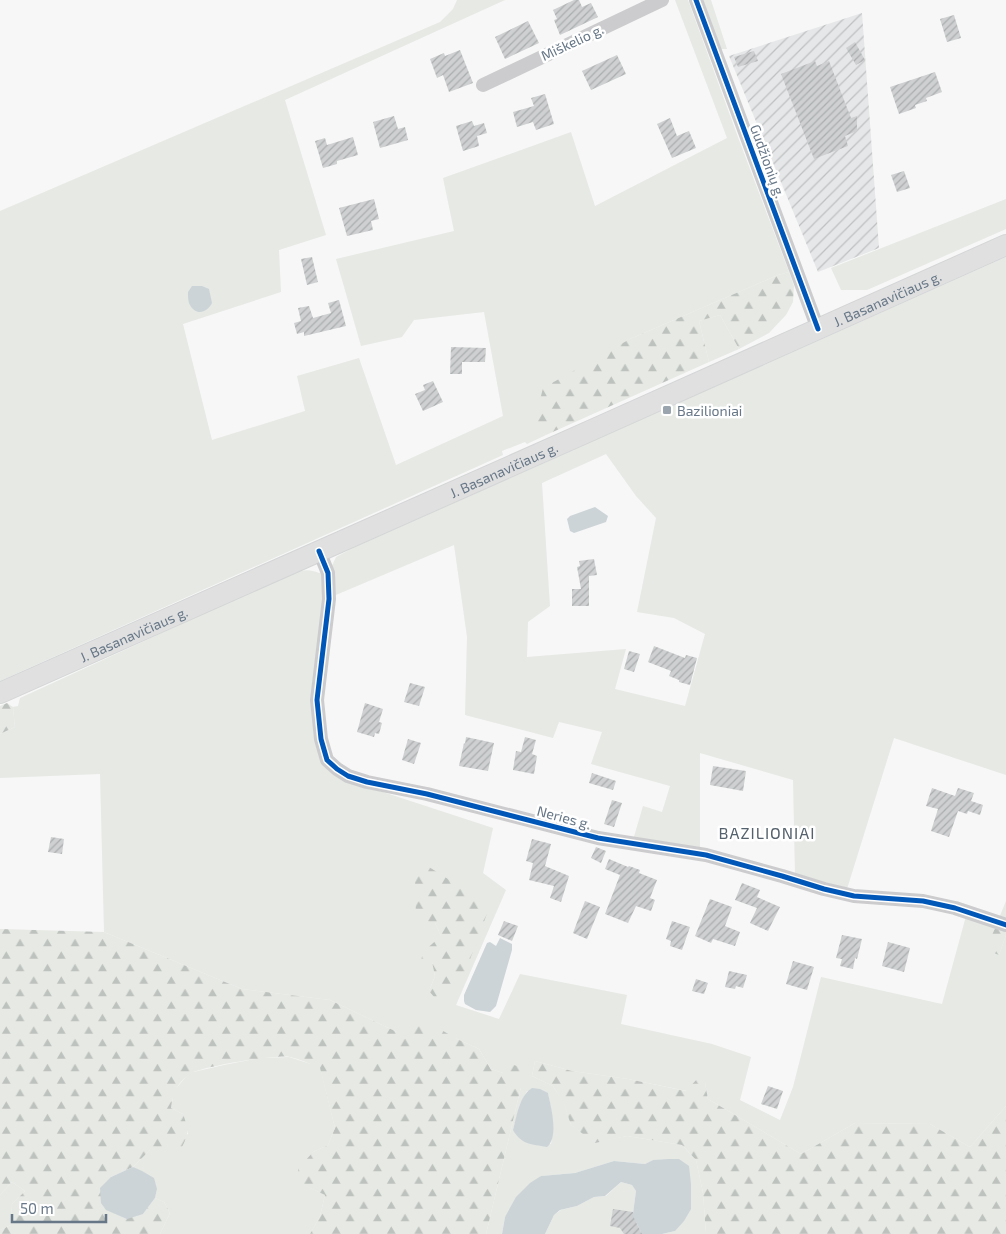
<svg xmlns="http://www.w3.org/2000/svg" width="1006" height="1234" font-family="'Exo 2',sans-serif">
  <defs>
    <pattern id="industrial-furrows" width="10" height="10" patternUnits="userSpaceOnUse" patternTransform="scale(1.25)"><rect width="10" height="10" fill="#e6e7e8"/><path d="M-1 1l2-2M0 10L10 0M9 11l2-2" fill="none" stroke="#bec0c2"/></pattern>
    <pattern id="forest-firs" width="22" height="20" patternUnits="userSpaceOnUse" patternTransform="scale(1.25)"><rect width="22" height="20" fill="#e6e9e4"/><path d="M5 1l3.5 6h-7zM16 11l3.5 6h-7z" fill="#bec2be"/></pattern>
    <pattern id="building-hatch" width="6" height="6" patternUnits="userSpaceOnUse" patternTransform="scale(1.25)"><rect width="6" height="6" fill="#ced0d1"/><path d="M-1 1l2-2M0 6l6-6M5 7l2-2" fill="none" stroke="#abaeaf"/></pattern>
  </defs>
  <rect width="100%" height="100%" fill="#f7f7f7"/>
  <path fill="url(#industrial-furrows)" d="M862,13l17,235 -61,24 -89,-216z"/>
  <path fill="#e6e9e4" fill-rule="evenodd" d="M457,0h48l-220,100 41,135 -47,15 2,42 -98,32 29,116 93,-29 -8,-35 62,-18 37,107 107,-49 -19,-104 -70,8 -12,17 -41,9 -25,-87 118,-28 -11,-53 128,-46 24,74 132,-68 -52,-138h13l51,140 50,132 -11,3 -148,64 -97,88 13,8 -19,9 -2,-2 -23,9 1,4 -503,226v-470l440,-189 13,-13z
    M702,0h9l16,49h-8z
    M1006,199v30l-139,61h-26l-10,-22z
    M1006,257v518l-112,-37 -47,151 -52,-15 -2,-94 -93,-27v96l-67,-9 10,-34 19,6 8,-26 -79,-22 11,-32 -43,-10 -6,16 -88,-23 2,-78 -13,-92 -130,55 -12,86 2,51 7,24 16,16 156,51 -10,45 23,17 -50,115 43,14 21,-45 107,21 -6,29 91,20 39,13 -11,43 40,20 13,-33 28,-110 121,27 24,-88 30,10 3,29 7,-20v171l-36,41 -40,-23 -75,-1 -54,31 -93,-55 -3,-16 -18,8 -59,-12 -56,-8 -37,-10 -3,15 21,10 11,17 7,22 24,17 32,-6 55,9 14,15 7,33 3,41h-44l13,-3 4,-72 -26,1 -8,4 -31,-3 -39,12 -34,3 -36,41 -3,17h-16l35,-147 -18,-14 -12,-4 -12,-20 -24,-11 -58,-6 -67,-32 -88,-11 -138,-57 -4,-158 -100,4v-44l15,-7 -2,-20 5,-1 2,-8 275,-126c9,-2 15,-3 24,1l12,-5 5,-11 17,-9zM606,454l30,42 20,22 -19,94 37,6 31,16 -20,72 -70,-17 11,-40 -99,8 1,-35 22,-16 -8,-123zM488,911l-59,80 6,-15 -3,-14 9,-26 -6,-13zM527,1091l21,2c4,20 6,31 3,51l-38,-14 7,-26z
    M720,315l19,34 -30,13 -10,-41z
    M289,1057l31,10 15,61 -7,17 -15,7 -13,31 25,12 -5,21 -10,18h-150l10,-21 -6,-11 -9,-4 2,-9 -24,-22 17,-17 7,-1 31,-15 -5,-20 -12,-6 3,-17 15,-18 35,-8 36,-7z
    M12,1182l13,9 -13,13 -1,21 -11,5v-35z
    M621,1182l11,3 4,6 -4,30h3l6,11 -3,2h-93l9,-19 7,-5 16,-4 17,-9 12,-1z"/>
  <path fill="url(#forest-firs)" d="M789,272l5,14 -1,16 -7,13 -17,18 -30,16 -19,-34 -21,6 10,41 -163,73 -13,-7 10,-40 87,-49 148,-64z
    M7,703l6,4 2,20 -15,7v-28z
    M421,862l43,27 24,22 -29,78 -24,9 -6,-7 6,-15 -3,-14 -11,-1 2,-9 18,-16 -6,-13 -19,-4 -1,-37z
    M1006,901v34l-7,20 -13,-5z
    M0,929l104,3 138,57 88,11 67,32 26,-13 32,19 24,11 12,20 12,4 11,-8 10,3 -3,19 -35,147h-176l10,-18 5,-21 -26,-12 -1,-14 15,-17 15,-7 7,-17 -15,-60c-10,-4 -20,-9 -30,-11 -12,-3 -93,10 -102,18 -12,10 -15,18 -17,33l12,6c6,17 6,19 -2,35l-31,1 -17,17 -22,10 32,37 12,-16 9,4 6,11 -10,21h-160v-4l11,-5 1,-21 13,-13 -13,-9 -12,13z
    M535,1061l37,10 56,8 58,12 12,-13 7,5 3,16 93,55 54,-31 75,1 40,23 36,-41v128h-300l-3,-41 -7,-33 -14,-15 -55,-9 -32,7 -24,-18 -7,-21 -11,-18 -21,-10z"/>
  <path fill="#ccd4d8" d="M192,286h10l7,3 3,14c-5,10 -16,13 -22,2 -2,-3 -2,-9 -2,-13z
    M595,507l13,9 -2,6 -32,11 -4,-2 -3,-12 3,-3z
    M500,938l12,6v6l-16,56 -6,6 -14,-2 -11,-6 -1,-3v-6l23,-52 3,-1 6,4z
    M532,1088l8,1 8,4c3,14 11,44 -1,54 -16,-3 -25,-2 -34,-17 4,-14 6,-34 19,-42z
    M668,1159h11l10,7 2,18v25l-7,12 -9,10 -13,3h-24l3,-2 -5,-10 -4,-1 4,-30 -4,-6 -11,-3 -16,14 -11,1 -17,9 -17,4 -6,5 -9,19h-43l3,-17 11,-20 14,-14 11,-7 34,-3 39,-12 31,3 8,-4z
    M133,1167l9,4 12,7 3,11 -2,9 -12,16 -16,5 -21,-9 -5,-7 -1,-15 11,-11z"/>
  <path fill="url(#building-hatch)" d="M574,0h5l3,7 9,-4 7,14 -38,18 -6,-15 3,-1 -4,-9z
    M954,15l7,23 -14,4 -7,-23z
    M528,21l11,22 -34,16 -10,-22z
    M855,42l10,18 -9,5 -10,-17z
    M460,50l13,33 -24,9 -6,-17 -6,3 -7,-19 14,-6 1,3z
    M754,51l4,10 -20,6 -4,-10z
    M617,55l9,19 -35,16 -9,-19z
    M815,61l2,5 12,-5 22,57 6,-2v15l-12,5 3,10 -34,13 -33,-85z
    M935,72l7,20 -16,6 1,3 -12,4 1,3 -17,6 -9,-27z
    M545,94l9,30 -18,6 -3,-8 -16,5 -4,-15 21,-6 -3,-8z
    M394,116l4,13 7,-2 3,13 -28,8 -7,-26z
    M670,118l7,18 12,-5 7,17 -24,10 -15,-34z
    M472,121l2,5 10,-3 3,10 -10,3 2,10 -16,5 -7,-25z
    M353,137l5,18 -21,6v3l-14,4 -8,-27 10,-3 2,7z
    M904,171l6,17 -13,4 -6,-17z
    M374,199l5,20 -8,2 2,9 -26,6 -8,-28z
    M312,257l6,25 -11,3 -6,-26z
    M339,300l7,26 -42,10v-4l-7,2 -3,-11 7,-2 -3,-13 11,-2 4,12 18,-5 -3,-10z
    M451,347l35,1 -1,14h-23v12h-12z
    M433,381l10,21 -20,9 -8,-17 10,-4 -2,-5z
    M594,559l3,16 -8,1v30h-17v-17h9l-4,-22 3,-1 -1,-5z
    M654,646l31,12 1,-3 11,3 -7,27 -11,-3v-2l-10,-4 2,-5 -23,-9z
    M629,651l11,3 -6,18 -10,-3z
    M410,683l15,4 -6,19 -15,-4z
    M365,703l18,6 -4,13 3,1 -3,11 -4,-1 -1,4 -17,-5z
    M466,737l28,6 -6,28 -29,-5 5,-23 1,1z
    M525,737l11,3 -4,14 5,2 -3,18 -21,-4 3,-19 5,1z
    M408,739l13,4 -7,21 -12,-4z
    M713,766l33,5 -3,20 -33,-6z
    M592,773l24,8 -3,9 -24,-7z
    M932,788l23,8 3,-8 16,5 -3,8 12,4 -3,10 -12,-4 -1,3 -9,-3 -9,26 -18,-6 7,-22 -12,-3z
    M612,800l10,3 -8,24 -10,-3z
    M51,837l13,2 -2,15 -14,-2z
    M532,839l19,5 -6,22 24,10 -8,26 -11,-4 4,-12 -25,-6 4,-17 -7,-2z
    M596,847l10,4 -5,12 -10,-5z
    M609,859l19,8 1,-1 11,4 -1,3 18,7 -7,18 5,2 -4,11 -15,-5 -8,17 -23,-9 15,-39 -15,-6z
    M742,883l18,7 -3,7 23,10 -12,24 -18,-8 7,-15 -22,-8z
    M710,899l22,8 -7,19 15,6 -5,14 -22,-7 -2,4 -16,-7z
    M585,901l15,6 -13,32 -14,-6z
    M504,921l14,5 -6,15 -14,-6z
    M672,921l18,6 -8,23 -12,-4 1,-5 -5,-2z
    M842,935l20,4 -5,20 -2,-1 -2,11 -13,-3 2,-7 -6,-1z
    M888,942l22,6 -6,24 -22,-6z
    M793,961l21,6 -7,23 -21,-6z
    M729,971l18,4 -4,13 -7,-2 -1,3 -10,-2z
    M696,979l12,4 -4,11 -12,-3z
    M768,1086l15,5 -6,18 -16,-5z
    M613,1209l20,3v4l9,18h-18l-4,-6 -10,-2z"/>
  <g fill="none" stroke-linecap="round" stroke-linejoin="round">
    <g stroke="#d4d5d6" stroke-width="22">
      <g id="secondary">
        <path id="s1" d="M0,693l592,-263 414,-185"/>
      </g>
    </g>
    <path stroke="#ccccce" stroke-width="14" d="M696,0l122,329
      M483,85l179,-85
      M319,551l9,22 1,26 -12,101 4,39 6,21 10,9 11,7 19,6 60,12 171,44 108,17 76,21 42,13 30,7 69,5 32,7 51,17"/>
    <use href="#secondary" stroke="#e0e0e1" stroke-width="20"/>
    <g stroke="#fff" stroke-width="8">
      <path id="cycleway" d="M696,0l122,329
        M319,551l9,22 1,26 -12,101 4,39 6,21 10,9 11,7 19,6 60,12 171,44 108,17 76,21 42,13 30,7 69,5 32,7 51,17"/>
    </g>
    <use href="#cycleway" stroke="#0057b8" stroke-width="5"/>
  </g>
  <rect fill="#99a4ae" stroke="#fff" stroke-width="2" x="662" y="405" width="10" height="10" rx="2.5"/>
  <g text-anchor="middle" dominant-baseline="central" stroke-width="5" stroke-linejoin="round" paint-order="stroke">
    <g font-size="14" fill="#677787" stroke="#fff">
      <text transform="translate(572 42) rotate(-25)">Miškelio g.</text>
      <text transform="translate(768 161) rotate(70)">Gudžionių g.</text>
      <text stroke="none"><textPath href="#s1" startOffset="971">J. Basanavičiaus g.</textPath></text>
      <text stroke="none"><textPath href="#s1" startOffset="551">J. Basanavičiaus g.</textPath></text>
      <text stroke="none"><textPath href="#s1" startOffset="146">J. Basanavičiaus g.</textPath></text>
      <text transform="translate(564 817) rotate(15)">Neries g.</text>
    </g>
    <g font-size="14" fill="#677787" stroke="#fff" text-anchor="start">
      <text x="677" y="410">Bazilioniai</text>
    </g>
    <g font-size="16" letter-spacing="1" fill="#55616c" stroke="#fff">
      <text x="767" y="832">BAZILIONIAI</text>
    </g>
  </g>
  <path d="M12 1214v8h94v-8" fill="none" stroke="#677787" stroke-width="2.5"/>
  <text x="20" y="1214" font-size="15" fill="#677787" stroke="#ffffff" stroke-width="4" paint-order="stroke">50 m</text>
</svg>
